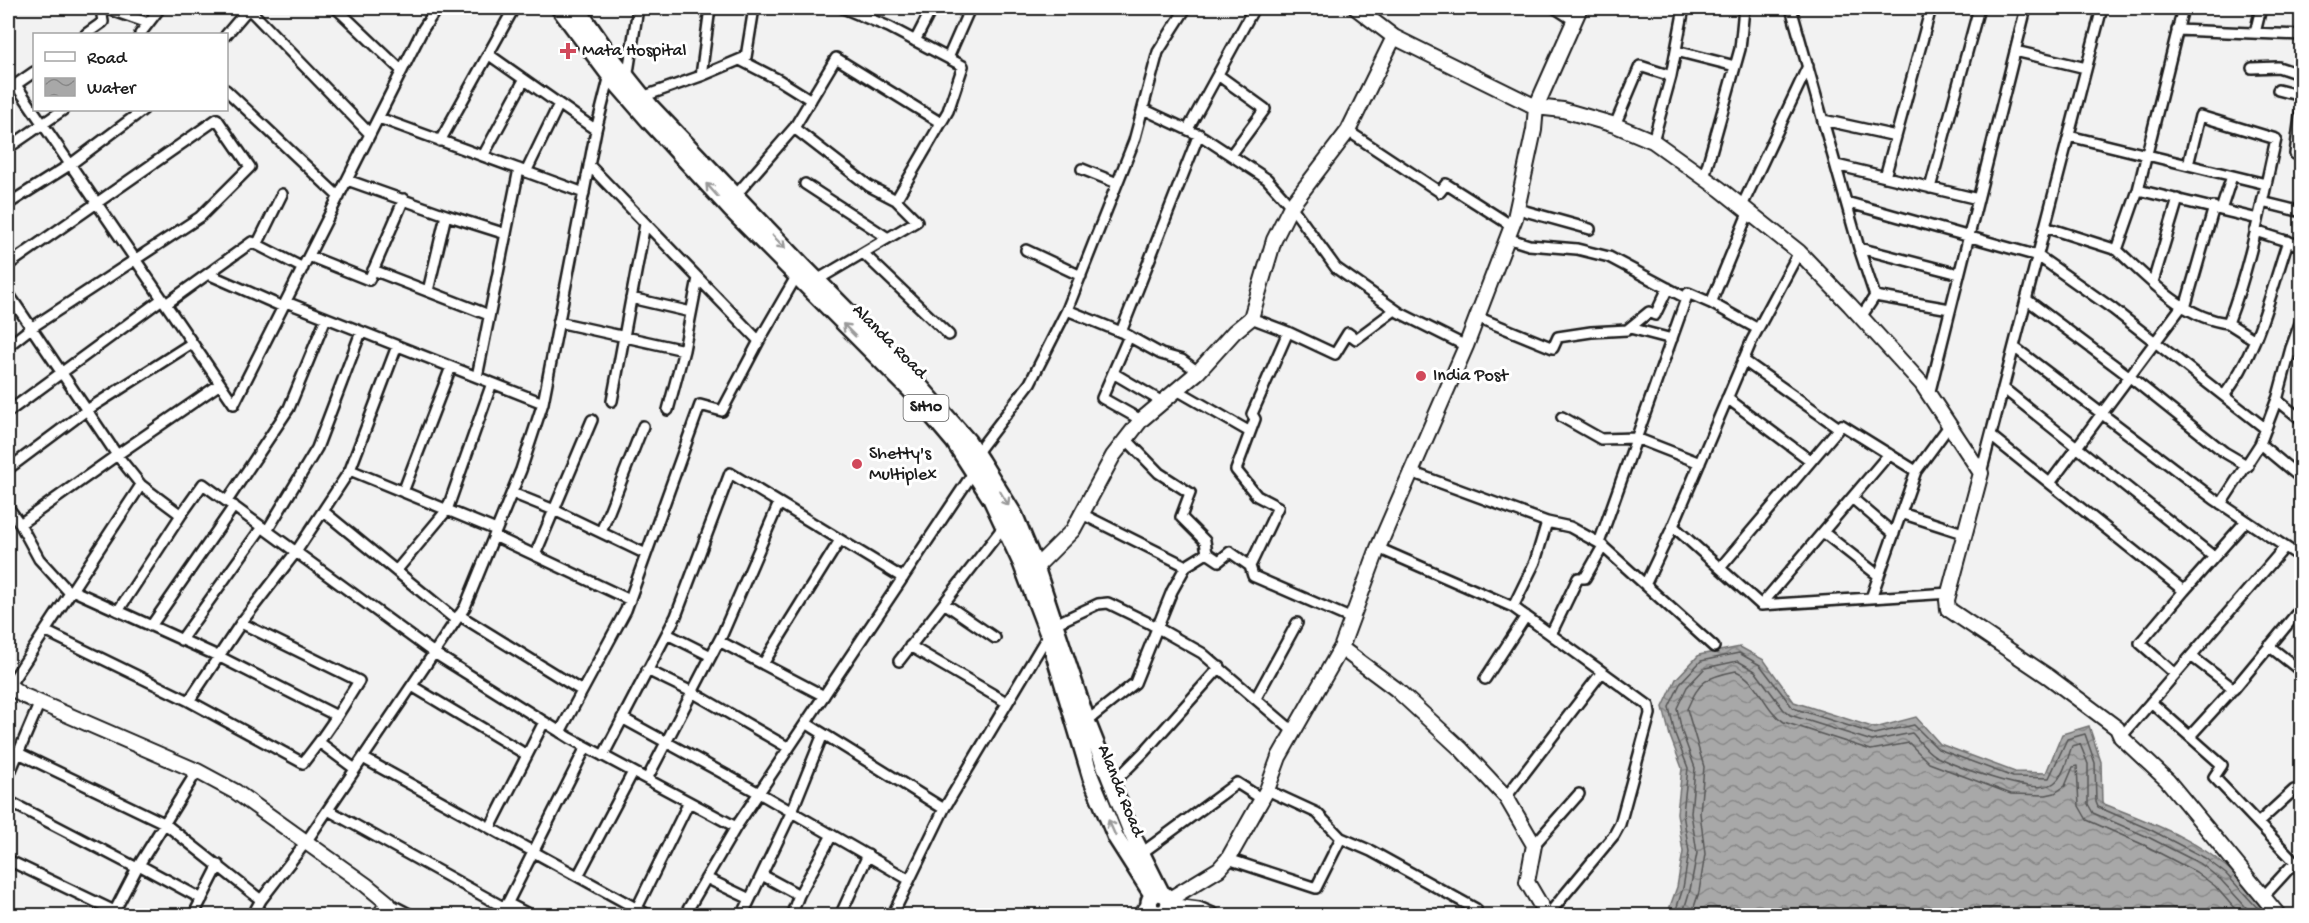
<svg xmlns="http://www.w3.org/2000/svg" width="2309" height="923" font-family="'Gochi Hand',sans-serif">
  <defs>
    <pattern id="water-waves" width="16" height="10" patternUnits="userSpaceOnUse" patternTransform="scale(1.5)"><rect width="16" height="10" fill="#a8a8a8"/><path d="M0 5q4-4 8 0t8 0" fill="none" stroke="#888"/></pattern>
  </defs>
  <rect width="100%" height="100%" fill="#f2f2f2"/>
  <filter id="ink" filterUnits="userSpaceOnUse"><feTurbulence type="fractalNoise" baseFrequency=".0167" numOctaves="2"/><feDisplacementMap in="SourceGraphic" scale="12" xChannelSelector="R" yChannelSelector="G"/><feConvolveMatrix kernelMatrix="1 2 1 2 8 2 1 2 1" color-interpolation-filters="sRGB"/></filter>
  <g filter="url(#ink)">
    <path fill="url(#water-waves)" stroke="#707070" stroke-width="1.5" d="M1740,647l24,13 30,42 81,26 41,-11 24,27 75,28 31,1 16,-39 27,-8 12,36 1,41c43,18 92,34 127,66 16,14 29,32 45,46h-607l10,-28 6,-35 -6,-39 5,-45 -12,-32 -7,-29 13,-28 23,-24z"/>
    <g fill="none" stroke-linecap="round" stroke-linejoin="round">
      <path stroke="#545454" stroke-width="1.5" d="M1674,916l9,-28 6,-36 -6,-39 5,-45 -13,-34 -6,-27 12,-25 20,-21 38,-8 21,12 33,43 81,26 40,-9 24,24 75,28 36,1 18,-39 18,-5 10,29 1,39 2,5 53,23 54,28 21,16 39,42
        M1682,916l8,-26 7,-37 -6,-40 4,-45 -13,-36 -5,-24 10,-21 18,-19 33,-7 17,10 29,39 6,5 82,26 40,-8c7,7 14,18 23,23 20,10 100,41 119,27 10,-7 14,-27 18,-37l8,-2 8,20v40l5,9 55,24 53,27 20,16 33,36
        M1691,916l8,-24 6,-38 -5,-41 4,-46 -17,-58c12,-28 19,-32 49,-38 23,10 28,38 48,51l87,28 38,-7 20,20 82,31 35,1 9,-2 10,-7 8,-19 4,-1 2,40 8,14 57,25 52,27 19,14 26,30"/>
      <g stroke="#1c1c1c" stroke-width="14">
        <path id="street" d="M105,8l43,15
          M248,8l122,126
          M336,8l66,63
          M1555,8l20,13
          M1791,8l68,240 16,48 75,13
          M2177,30l125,5
          M2255,33l6,-25
          M86,34l17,-12 -2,-14
          M140,34l20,-26
          M226,35l23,-27
          M915,41l17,-33
          M1676,51l59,15
          M2015,51l71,17
          M488,54l108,76
          M948,58l22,-50
          M740,60l39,20 32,20
          M2252,68l26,-1 24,8
          M1218,75l47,34 -34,46
          M701,76l9,-68
          M627,79l11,-71
          M16,85l218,319 189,-375 14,-21
          M8,90l26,-18
          M226,90l113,107
          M2278,90l24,6
          M642,97l59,-21 45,-19 8,-49
          M1143,109l60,28 64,42 24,27 45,62 64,45 66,33
          M379,118l205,75
          M1823,120l73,16
          M1615,125l25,-59 31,10
          M794,128l75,58 27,14
          M1188,129l66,-121
          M1348,131l92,61 6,-8 66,42
          M2069,136l197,48
          M440,141l74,-133
          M1653,141l18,-65 13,-68
          M8,148l55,-38
          M2295,154l7,-52
          M483,156l41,-76
          M589,165l170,176 37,-64
          M1836,165l142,34
          M1082,169l35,14
          M526,172l33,-68
          M1704,177l36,-128 4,-41
          M1885,177l46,-169
          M347,180l99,35 60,19
          M805,184l83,54
          M1930,188l49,-180
          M2138,190l120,29
          M735,196l59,-68 42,-70 105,65
          M1846,202l192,54 75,53 153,120
          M2262,202l40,10
          M8,204l63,-40 72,-54
          M1742,206l66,-140
          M1518,209l72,20
          M2221,210l11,-34
          M2045,227l72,23 21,-60 45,-182
          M2255,231l47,15
          M1507,238l22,7 48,4 32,8 77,41
          M257,245l25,-51
          M1859,248l100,26
          M1026,250l55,26
          M2117,250c32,29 66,68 111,73 23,-59 34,-122 48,-184l-76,-23 -12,49
          M1799,252l-47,88 -79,186 88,79 189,-12
          M863,253l86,82
          M309,256l60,24 35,-81
          M8,265l209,-146 33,48 -50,50 -169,111 -23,18
          M373,270l116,45
          M208,274l75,33
          M817,280l100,-59 -21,-21 52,-89 15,-45 -74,-39 -46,-19
          M2153,282l25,-83
          M428,291l18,-76
          M8,293l109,162 103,-71
          M631,298l60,14
          M2026,299l104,78 94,75 24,14
          M286,302l257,101
          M1711,303l47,26
          M166,304l86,-62 51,26
          M2185,308l29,-101
          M1067,310l54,22 78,-198
          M1477,317l76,31 5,-11 33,-5 36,-2 22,-18 6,3 13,-27
          M1861,317l14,-21
          M2302,318l-11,30 11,9
          M558,322l126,28 14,-72
          M2228,323l27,17
          M1630,328l42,11
          M1288,332l47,22 13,-21 8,6 39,-29
          M1123,333l38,21 21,6 16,12
          M1129,336l-27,62 39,22
          M2014,347l200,152 88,59
          M2291,348l-14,52 25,20
          M1113,373l51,30
          M477,377l42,-208
          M2003,388l211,169
          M1177,390l73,42
          M1929,395l97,-387
          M2224,396c34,-45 46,-102 64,-155
          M1727,398l84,63
          M612,401l33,-177
          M668,410l16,-60
          M8,412l154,-113
          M1562,417l39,22 35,-1 64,25
          M1839,428l3,-3 74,46 33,-45
          M1991,436l193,155 62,-70
          M2260,444l42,35
          M975,455l55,-72 37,-73 67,-169 24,-89 28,-44
          M8,469l79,-59 105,-67
          M350,470l146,60
          M1411,472l136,50
          M1981,473l121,-465
          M2050,483l132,-177
          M141,485l40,30 22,-31 231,169 136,85 166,89 -52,89
          M403,492l48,-125
          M512,493l42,17 92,44
          M1852,498l42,36
          M227,501l62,-93 37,-90
          M2221,504l39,-60 17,-45
          M8,507l12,17 97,-69 24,30 -132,201
          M323,511l133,109
          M1080,513l106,53
          M1901,513l65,21
          M20,524l19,35 31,34
          M267,531l50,-83 44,-116
          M601,532l42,-106
          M1823,532l56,44
          M494,536l136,64
          M1378,548l135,59 136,99 1,8 -30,110 -6,11 -67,81
          M1207,553l12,8 11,-9 20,14 28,-59 -21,-11 -21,-26 19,-51 -3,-5 36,-82 -37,-14
          M535,555l57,-135
          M1250,566l3,10 99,43
          M1720,568l119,-140 -96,-68
          M396,571l51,-61 45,-127
          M1645,585l28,-59
          M72,590l148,67 117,59 -18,26
          M1871,598l45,-127
          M944,603l51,35
          M1761,605l128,-151
          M1513,607l22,-45 12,-40 23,5 29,16
          M118,611l63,-96
          M459,615l123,76
          M241,623l118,58 -22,35
          M1055,624l43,-20 10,-1 41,20 53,30 92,79
          M151,626l83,-120
          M45,631l144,70 52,-78 55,-71 54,-82 47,-124
          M667,634l44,22
          M1551,634l27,-56h7l18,-32
          M181,640l81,-113
          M719,641l105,55
          M910,646l96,56
          M2269,646l33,26
          M1714,647l-115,-104 89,-250 23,10 38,-92
          M2191,656l43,33 68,-82
          M899,661l105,-135
          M763,664l77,-124
          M647,670l45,22 97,56
          M2175,674l-35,-31 44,-52
          M1485,679l41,-63
          M412,686l115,69
          M1256,698l41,-75
          M189,701l114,62 16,-21 36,27
          M2151,702l71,63 -8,12 81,85 -31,34
          M622,718l137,75 149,86
          M1087,721l48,-38 37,-92 14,-25 21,-13 -2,-12 -24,-24 9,-24 -31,-20 -33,-34
          M806,723l138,86
          M560,732l66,-122 74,-205 22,6 37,-70
          M2190,736l42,-46
          M2121,737l164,-190
          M8,748l156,75 97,77 -9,16
          M603,756l73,-140 54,-143 173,105
          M363,758l287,158
          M8,777l32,-75
          M647,779l75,-144 57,-132
          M1112,784l32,-32 76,-85
          M1267,790l50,23 24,25 30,13 105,58
          M1506,797l96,-125
          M8,801l129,67
          M328,810l177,98
          M2258,823l36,-33
          M736,827l239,-357
          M490,828l54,-106
          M1534,845l45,-51
          M1139,855l98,-72 25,16
          M1228,859l88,29 25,-50
          M8,860l117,56
          M139,865l63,34
          M762,875l37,20 -8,21
          M578,876l55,-104
          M706,878l44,21
          M799,895l33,-60
          M261,900l45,-58 159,-235 56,-137 22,-67 53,-273 14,-55
          M388,903l25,13
          M507,903l25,13
          M112,916l25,-48 60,-97
          M193,916l26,-51
          M501,916l85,-169
          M633,916l56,-114
          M742,916l50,-105 31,-77
          M840,916l28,-61
          M892,916l52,-107 104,-174"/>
      </g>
      <g stroke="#1c1c1c" stroke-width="18">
        <path id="secondary" d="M1356,8l38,29 142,70 27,3 52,15 38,16 67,48 79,63 51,53 72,79 59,89 -34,127 1,9 101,68 68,51 4,9 46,43 112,136
          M1036,567l37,-37 40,-74 28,-36 57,-48 36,-40 17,-14 23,-78 17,-34 57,-75 46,-94
          M1341,648l55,41 66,61 44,47 28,48 -7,37 20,34
          M8,685l14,10 175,76 39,21 130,93 22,18 -9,13
          M1168,900l51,-31 9,-10 39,-69 12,-33 62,-109 37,-100 88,-202 49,-128 19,-88 2,-23 44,-99
          M1140,916l10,-12
          M1158,916l2,-3"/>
      </g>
      <g stroke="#1c1c1c" stroke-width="20">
        <path id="primary" d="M559,8l51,68 40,46 81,88 179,180 44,52 37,57 30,64 27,71 43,144 25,60 37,58
          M577,8l34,49 40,50 152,159 102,103 63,72 13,20 34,55 21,51 51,154 45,113 30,60
          M1149 903a10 10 0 1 1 20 0a10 10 0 1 1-20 0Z
          M1168,906l30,4 14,6"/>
      </g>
      <use href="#street" stroke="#fff" stroke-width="9"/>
      <use href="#secondary" stroke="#fff" stroke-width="14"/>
      <use href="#primary" stroke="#fff" stroke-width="15"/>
    </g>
    <defs><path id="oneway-shaft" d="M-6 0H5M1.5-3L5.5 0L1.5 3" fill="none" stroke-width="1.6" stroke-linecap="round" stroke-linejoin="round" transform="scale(1.5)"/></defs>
    <g stroke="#999">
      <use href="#oneway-shaft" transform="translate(712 190) rotate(-132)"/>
      <use href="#oneway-shaft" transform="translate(779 242) rotate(46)"/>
      <use href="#oneway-shaft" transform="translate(849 330) rotate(-135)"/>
      <use href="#oneway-shaft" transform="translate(1004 498) rotate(59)"/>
      <use href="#oneway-shaft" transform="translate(1112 828) rotate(-114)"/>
    </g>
  </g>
  <g fill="#d1495b" stroke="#fff" stroke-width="2">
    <path d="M565 42h6v6h6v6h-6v6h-6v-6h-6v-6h6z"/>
    <circle cx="1421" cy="376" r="6"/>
    <circle cx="857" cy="464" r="6"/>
  </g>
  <g text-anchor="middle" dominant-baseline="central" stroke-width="6" stroke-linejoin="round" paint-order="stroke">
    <rect fill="#fff" stroke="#606060" stroke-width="1.5" x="903.5" y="395" width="45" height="26" rx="4.5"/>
    <g font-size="16" font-weight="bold" fill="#1c1c1c">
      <text x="926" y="408">SH10</text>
    </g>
    <g font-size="18" fill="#1c1c1c" stroke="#fff" text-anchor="start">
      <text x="582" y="51">Mata Hospital</text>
      <text x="1433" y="376">India Post</text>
      <text x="869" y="454">Shetty's<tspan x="869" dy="21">Multiplex</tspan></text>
    </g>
    <g font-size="18" fill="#1c1c1c" stroke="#fff">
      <text transform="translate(889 342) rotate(45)">Alanda Road</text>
      <text transform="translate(1120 791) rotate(68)">Alanda Road</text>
    </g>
  </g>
  <rect width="2309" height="923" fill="none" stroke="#fff" stroke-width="30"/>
  <rect x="15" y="15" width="2279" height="893" fill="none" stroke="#1c1c1c" stroke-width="2" filter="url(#ink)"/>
  <rect x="33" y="33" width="195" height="78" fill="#ffffff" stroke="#a4a4a4" stroke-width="1.5"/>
  <rect x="45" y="52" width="30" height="9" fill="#ffffff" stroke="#a4a4a4" stroke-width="1.5"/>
  <text x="87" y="63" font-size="18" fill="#1c1c1c">Road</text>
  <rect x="45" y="78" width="30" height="18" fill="url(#water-waves)" stroke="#a4a4a4" stroke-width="1.5"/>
  <text x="87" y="93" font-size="18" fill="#1c1c1c">Water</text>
</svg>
